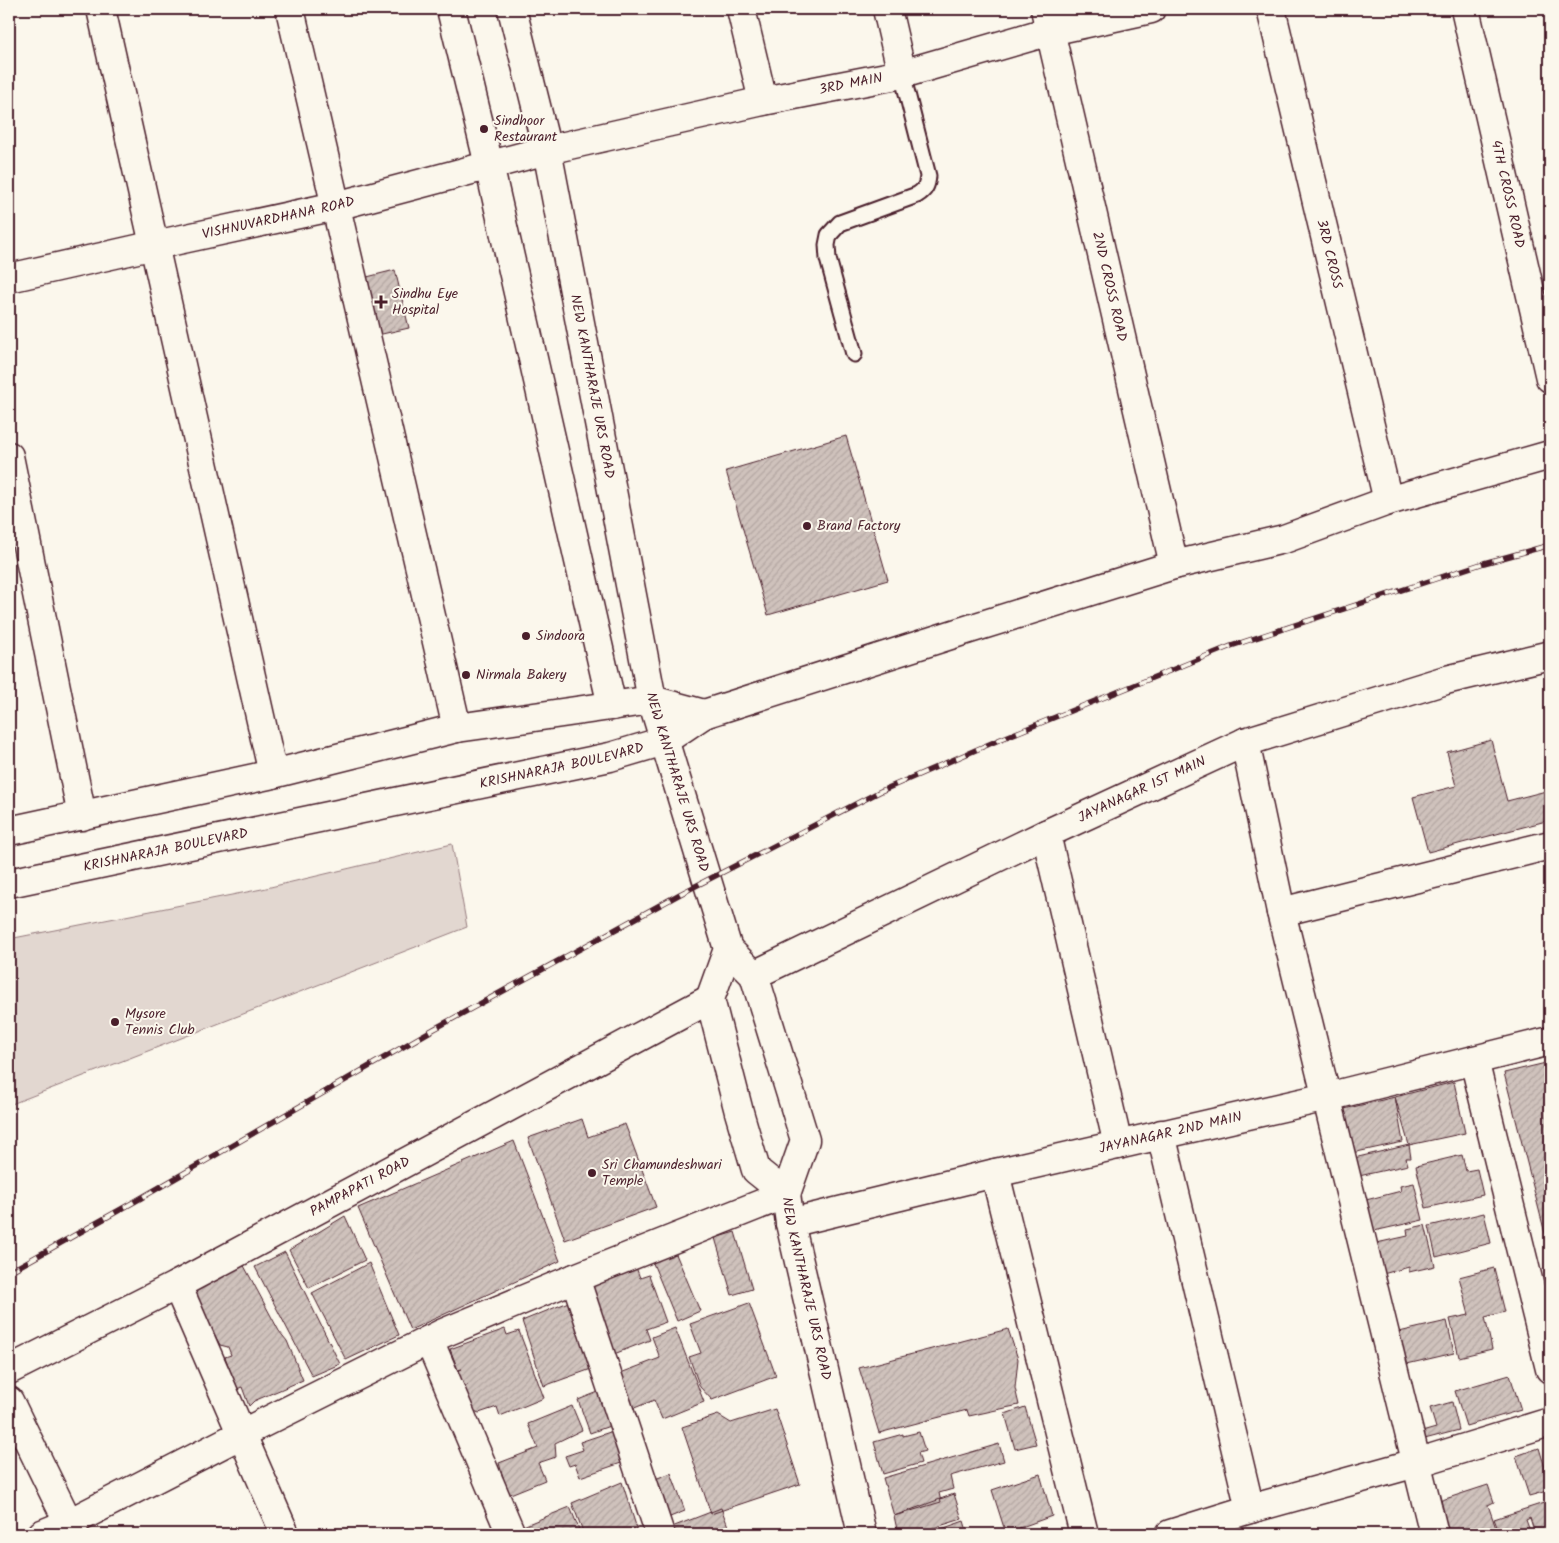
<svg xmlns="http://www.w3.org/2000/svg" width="1559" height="1543" font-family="Kalam,sans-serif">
  <defs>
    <pattern id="building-hatch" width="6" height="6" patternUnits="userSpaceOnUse" patternTransform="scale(1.25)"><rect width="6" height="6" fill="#cfc2bc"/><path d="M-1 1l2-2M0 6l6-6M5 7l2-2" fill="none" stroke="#b3a6a2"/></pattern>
  </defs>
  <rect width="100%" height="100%" fill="#fbf7ec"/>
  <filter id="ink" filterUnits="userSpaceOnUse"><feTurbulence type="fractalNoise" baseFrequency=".02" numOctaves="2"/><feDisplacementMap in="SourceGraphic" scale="10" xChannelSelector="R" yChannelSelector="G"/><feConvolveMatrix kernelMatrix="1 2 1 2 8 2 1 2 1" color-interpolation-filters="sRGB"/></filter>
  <g filter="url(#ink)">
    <path fill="#e2d7d0" stroke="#967b7e" d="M452,844l15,83 -458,178v-166l253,-50z"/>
    <path fill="url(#building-hatch)" stroke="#4a1f2b" d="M395,270l14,58 -36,8 -14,-57z
      M846,436l42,144 -120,35 -42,-144z
      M1491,740l16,61 43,-11v30l-122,32 -15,-55 43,-11 -9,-34z
      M1550,1062v191l-46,-180z
      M1454,1082l11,51 -56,12 -14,-48z
      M1395,1097l8,45 -51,11 -12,-43z
      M582,1119l6,18 37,-13 31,83 -91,33 -37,-102z
      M514,1141l46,120 -150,69 -52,-122z
      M1409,1145l2,13h-5l2,7 -49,11 -5,-18z
      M1462,1155l4,16 11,-2 6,26 -57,13 -10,-42z
      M1414,1183l9,37 -49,11 -8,-31 35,-9 -1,-5z
      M1484,1213l7,30 -55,14 -7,-31z
      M345,1216l20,44 -56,28 -20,-38z
      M1425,1225l10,41 -26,6v-5l-30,8 -7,-31 36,-8 -1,-7z
      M735,1232l17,57 -20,6 -17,-57z
      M673,1247l27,64 -23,10 -27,-65z
      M285,1252l55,112 -28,12 -57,-109z
      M242,1262l37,69 8,10 16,39 -49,21 -5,5 -7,-19 -5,2 -12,-32 6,-2 -3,-8 -8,-2 -30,-56z
      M634,1262l6,16 9,-3 17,47 -20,7 4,11 -36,14 -32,-72z
      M369,1263l30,72 -53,25 -34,-67z
      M1494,1268l11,44 -20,5 7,32 -33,8 -9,-38 19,-4 -10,-38z
      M571,1301l23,67 -50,18 -22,-65z
      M749,1303l27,73 -64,24 -12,-13 -11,-30 12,-4 -11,-29z
      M1447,1321l7,32 -47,11 -8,-32z
      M675,1328l29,74 -42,17 -8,-19 -22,9 -14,-35 42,-16 -8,-21z
      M505,1329l2,6 12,-4 25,67 -44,18 -3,-9 -18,6 -11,-5 -7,-20 7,-3 -8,3 -6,-16 8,-3 -4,1 -8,-21z
      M1008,1329l10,30 -3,29 4,17 -50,11 -2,-6 -88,23 -20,-65z
      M1510,1375l11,35 -55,16 -11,-35z
      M606,1389l12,34 -28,10 -12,-33z
      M1452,1402l7,28 -42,11 5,-9 14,-4 -6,-20z
      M572,1406l10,24 -27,13 1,14 -18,6 7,17 -37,15 -9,-32 39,-15 -10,-24z
      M1025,1407l11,37 -21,5 -10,-35z
      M775,1409l25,75 -89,30 -29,-87 36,-12 13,8z
      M619,1429l11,31 -50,17 -5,-13 -6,2 -4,-10 18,-6 -3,-8z
      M919,1432l6,19 -7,2 3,10 -38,11 -9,-32 29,-8v2z
      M999,1444l5,17 -54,15 3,13 -14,4 2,9 -47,14 -11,-38z
      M1539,1448l11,36v46l-15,4 -5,-16 -4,2 4,11 -10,3h-20l-6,-15 56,-18 -3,-10 -18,5 -13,-40z
      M671,1473l14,38 -15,6 1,5 -8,3 -16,-43z
      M1040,1474l12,42 -33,12 2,6h-15l-14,-44z
      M622,1482l15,47 -4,1 1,4h-40v-1l-10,1 -12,-31z
      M1488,1485l6,17 -6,3 10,29h-48l-11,-33z
      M954,1494l8,25 -48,15h-16l-4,-18z
      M570,1507l11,27h-61l-2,-6z
      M721,1508l10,26h-56l-3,-7z
      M964,1521l4,13h-41z"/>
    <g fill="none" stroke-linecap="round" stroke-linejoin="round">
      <g stroke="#4a1f2b" stroke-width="19">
        <path id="service" d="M854,354l-26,-95 -1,-14 2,-10 11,-12 77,-28c8,-5 10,-9 11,-19l-26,-102"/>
      </g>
      <g stroke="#4a1f2b" stroke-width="31">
        <g id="minor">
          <path d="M101,9l172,765"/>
          <path d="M290,9l167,719"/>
          <path d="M451,9l38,156 123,541"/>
          <path d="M741,9l22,92"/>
          <path d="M887,9l15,65"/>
          <path id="s1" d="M1045,9l129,556"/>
          <path id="s2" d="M1271,9l117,492"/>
          <path id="s3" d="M1465,9l85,369"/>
          <path id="s4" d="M9,278l146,-33 181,-39 211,-56 216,-49 139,-27 148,-43 101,-22"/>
          <path d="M9,456l73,360"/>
          <path d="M704,714l256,-82 214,-67 110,-26 104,-38 162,-46"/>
          <path d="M1245,742l36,170 153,622"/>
          <path d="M1046,834l72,311"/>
          <path d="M1281,912l269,-67"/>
          <path d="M1474,1060l76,309"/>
          <path d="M1161,1134l89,375"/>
          <path d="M995,1173l89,361"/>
          <path id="s5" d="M790,1223l205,-50 332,-76 223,-56"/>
          <path d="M575,1278l85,256"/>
          <path d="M177,1285l108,249"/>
          <path d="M429,1340l82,194"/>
          <path id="s6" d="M9,1370l168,-85 533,-286"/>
          <path d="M9,1401l65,133"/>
          <path d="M42,1534l27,-11 192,-99 180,-90 134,-56 211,-84"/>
          <path d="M1170,1534l80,-25 166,-46 134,-41"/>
        </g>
      </g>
      <g stroke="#4a1f2b" stroke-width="31">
        <g id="tertiary">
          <path id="s7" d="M754,975l292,-141 199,-92 201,-62 104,-25"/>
        </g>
      </g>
      <g stroke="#4a1f2b" stroke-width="31">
        <g id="secondary">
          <path id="s8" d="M512,9l35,141 105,550 76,249 -18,50 29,113 17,58 30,24 4,29 72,311"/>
          <path d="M9,831l264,-57 184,-46 195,-28 52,14"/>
          <path id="s9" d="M9,883l601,-126 54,-16 40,-27"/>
          <path d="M728,949l26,26 51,165 -19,54"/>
        </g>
      </g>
      <use href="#service" stroke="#fbf7ec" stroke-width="15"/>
      <use href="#minor" stroke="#fbf7ec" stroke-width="28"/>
      <use href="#tertiary" stroke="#fbf7ec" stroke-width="28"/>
      <use href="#secondary" stroke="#fbf7ec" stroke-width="28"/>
      <g stroke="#4a1f2b" stroke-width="5.5">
        <path id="rail" d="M9,1272l132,-74 293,-169 246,-135 201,-103 120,-52 230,-93 253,-83 66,-18"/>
      </g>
      <use href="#rail" stroke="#fbf7ec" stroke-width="4" stroke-dasharray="11" stroke-linecap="butt"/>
    </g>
  </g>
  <g fill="#4a1f2b" stroke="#fbf7ec" stroke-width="2">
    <circle cx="484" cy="129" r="5"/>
    <path d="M378.5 294.5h5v5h5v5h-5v5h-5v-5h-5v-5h5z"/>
    <circle cx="807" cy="526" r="5"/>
    <circle cx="526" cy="636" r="5"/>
    <circle cx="466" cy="675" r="5"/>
    <circle cx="115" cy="1022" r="5"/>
    <circle cx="592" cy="1173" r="5"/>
  </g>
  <g text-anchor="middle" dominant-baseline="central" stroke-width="4" stroke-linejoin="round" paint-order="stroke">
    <g font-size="14" fill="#4a1f2b" stroke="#fbf7ec">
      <text stroke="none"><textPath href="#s4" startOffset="864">3RD MAIN</textPath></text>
      <text stroke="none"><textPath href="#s3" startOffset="190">4TH CROSS ROAD</textPath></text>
      <text stroke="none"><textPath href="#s4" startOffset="276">VISHNUVARDHANA ROAD</textPath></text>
      <text stroke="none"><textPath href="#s2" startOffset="252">3RD CROSS</textPath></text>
      <text stroke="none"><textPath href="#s1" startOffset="285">2ND CROSS ROAD</textPath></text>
      <text stroke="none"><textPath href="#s8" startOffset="386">NEW KANTHARAJE URS ROAD</textPath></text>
      <text stroke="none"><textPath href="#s9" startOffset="565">KRISHNARAJA BOULEVARD</textPath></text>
      <text stroke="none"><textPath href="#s8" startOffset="791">NEW KANTHARAJE URS ROAD</textPath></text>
      <text stroke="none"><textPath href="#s7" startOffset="430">JAYANAGAR 1ST MAIN</textPath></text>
      <text stroke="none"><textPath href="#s9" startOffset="160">KRISHNARAJA BOULEVARD</textPath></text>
      <text stroke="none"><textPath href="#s5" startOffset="391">JAYANAGAR 2ND MAIN</textPath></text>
      <text stroke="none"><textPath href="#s6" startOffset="396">PAMPAPATI ROAD</textPath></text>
      <text stroke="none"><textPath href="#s8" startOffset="1331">NEW KANTHARAJE URS ROAD</textPath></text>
    </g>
    <g font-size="14" fill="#4a1f2b" stroke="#fbf7ec" text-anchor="start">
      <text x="494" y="121">Sindhoor<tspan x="494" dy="16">Restaurant</tspan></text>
      <text x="392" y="294">Sindhu Eye<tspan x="392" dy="16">Hospital</tspan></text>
      <text x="817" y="526">Brand Factory</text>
      <text x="536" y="636">Sindoora</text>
      <text x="476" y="675">Nirmala Bakery</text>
      <text x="125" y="1014">Mysore<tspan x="125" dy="16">Tennis Club</tspan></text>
      <text x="602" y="1165">Sri Chamundeshwari<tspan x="602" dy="16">Temple</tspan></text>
    </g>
  </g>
  <rect width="1559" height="1543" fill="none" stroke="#fbf7ec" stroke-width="30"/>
  <rect x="15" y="15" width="1529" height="1513" fill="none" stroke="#4a1f2b" stroke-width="2" filter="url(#ink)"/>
</svg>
